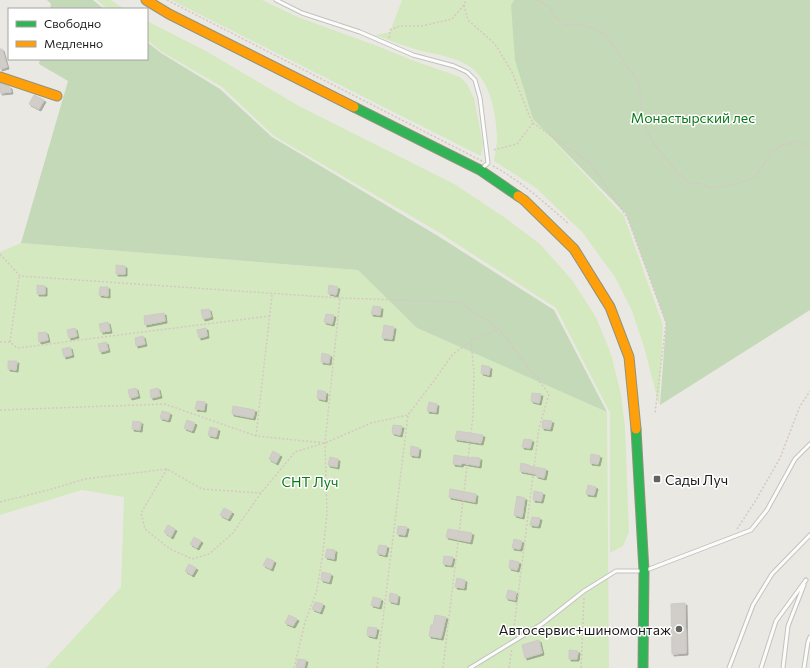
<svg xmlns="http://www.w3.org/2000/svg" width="810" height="668" font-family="Commissioner,sans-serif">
  <defs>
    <filter id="shadow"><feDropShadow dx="2" dy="2" stdDeviation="0" flood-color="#0004"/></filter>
  </defs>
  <rect width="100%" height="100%" fill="#eae8e3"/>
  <path fill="#d5e9c0" d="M97,0h14l13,9h-17z
    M171,0h91l36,17 82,30 29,12 51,18 7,7 7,14 9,47 -2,11z
    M402,0h112l-3,5 22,114 91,97 39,109 -4,80 -15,-58 -12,-36 -17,-34 -33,-45 -46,-44 -42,-27c1,-8 3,-17 3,-24 -1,-22 -6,-53 -24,-68 -14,-12 -37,-14 -55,-19 -14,-4 -29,-10 -43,-15l15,-3z
    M147,21l59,30 93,55 157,79 48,32 36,27 32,36 24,37 15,37 10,40 4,33 4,105 -6,14 -13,7v-140l-54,-105 -116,-75 -166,-97 -52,-49 -60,-35 -15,-12z
    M21,243l337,27 59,58 190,84 2,256h-563l75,-81 3,-90 -42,-7 -82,25v-263z"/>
  <path fill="#c3d9b8" d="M47,0h46l11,9h-54l1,-5z
    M514,0h296v310l-150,95 6,-82 -38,-104 -2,-5 -93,-95 -18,-59 -4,-55z
    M147,42l14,11 59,36 52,48 166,99 116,74 53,102 -190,-84 -59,-58 -337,-27 47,-162 -29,-17 1,-5h107z"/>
  <path fill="#d1ceca" stroke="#cdcac5" filter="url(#shadow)" d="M0,49h2l5,18 -7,2z
    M0,83l10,4 1,5 -11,1z
    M34,95l10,5 -5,9 -10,-5z
    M116,265l9,1v8h-9z
    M37,285l8,1v8h-8z
    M329,285l9,2 -2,8 -8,-2z
    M100,287h8v9l-9,-1z
    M373,306l8,1 -1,8 -9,-1z
    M209,309l2,8 -8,2 -2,-9z
    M164,313l1,8 -20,4 -1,-9z
    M326,314l8,1 -2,9 -8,-2z
    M108,322l2,9 -9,1 -2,-8z
    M384,325l10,2 -2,12 -10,-1z
    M75,328l2,8 -8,2 -2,-8z
    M206,328l1,8 -8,2 -2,-8z
    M46,332l2,8 -9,2 -1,-9z
    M143,336l2,8 -9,2 -1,-8z
    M106,342l2,8 -8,2 -2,-8z
    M70,347l2,8 -8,2 -2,-8z
    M322,353l8,2 -1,8 -8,-1z
    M8,361h9l-1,9 -8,-1z
    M482,365l8,2 -1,8 -8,-2z
    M136,388l2,8 -8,2 -2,-8z
    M158,388l2,8 -9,2 -1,-8z
    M318,390l8,2 -1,8 -8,-2z
    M532,393l9,1 -2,9 -8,-2z
    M197,401l8,1 -1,8 -9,-1z
    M429,402l8,2 -1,8 -9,-1z
    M233,406l22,4 -2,8 -21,-4z
    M162,411l8,2 -2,7 -8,-2z
    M187,420l8,3 -3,8 -8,-3z
    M543,420l9,1 -2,8 -8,-1z
    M133,421l8,1 -1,8 -8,-1z
    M393,425l9,1 -2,9 -8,-2z
    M210,427l8,2 -2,8 -8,-2z
    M457,431l26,4 -2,8 -26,-4z
    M524,439l8,1 -2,8 -8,-1z
    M411,446l8,2 -1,8 -8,-1z
    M273,451l7,4 -4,8 -7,-4z
    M591,454l9,2 -2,8 -8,-1z
    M454,455l18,3v-1l8,1 -1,8 -17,-3 -1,2 -8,-1z
    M330,457l8,2 -1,8 -9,-2z
    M521,463l8,2v1l17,3 -2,9 -8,-2v-2l-16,-3z
    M588,485l8,2 -2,8 -8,-1z
    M450,489l26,5 -1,8 -26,-5z
    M534,491l9,2 -2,8 -8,-1z
    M517,496l8,2 -3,19 -8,-2z
    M224,508l8,4 -4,7 -8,-4z
    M532,517l8,1 -2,8 -8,-1z
    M168,525l7,4 -4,8 -7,-5z
    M398,526l9,1 -2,8 -8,-1z
    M448,529l24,4 -2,9 -24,-5z
    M194,537l7,4 -4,7 -7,-4z
    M514,539l8,2 -2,8 -8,-1z
    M379,545l8,1 -2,9 -8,-2z
    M327,549l8,1 -1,9 -9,-2z
    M444,556l9,1 -2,8 -8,-1z
    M267,558l7,3 -3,8 -8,-4z
    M510,560l9,2 -2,8 -8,-2z
    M189,564l7,4 -4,7 -7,-4z
    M322,572l9,2 -2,8 -8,-2z
    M457,578l8,2 -1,8 -9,-1z
    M508,590l8,2 -1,8 -9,-2z
    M390,593l8,2 -1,8 -8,-2z
    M373,597l8,2 -2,8 -8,-2z
    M315,602l8,2 -3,8 -8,-3z
    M685,603l1,50 -14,1 -1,-50z
    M289,615l8,4 -4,7 -8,-3z
    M435,615l11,2 -5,21 -12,-2 2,-11h2z
    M368,627l9,1 -2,9 -8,-2z
    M539,640l3,13 -17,5 -3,-13z
    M569,650l9,1 -1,8h-8z
    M298,659l8,1 -2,8 -8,-1z"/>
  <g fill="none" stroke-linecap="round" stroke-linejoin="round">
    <g stroke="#c2c2bf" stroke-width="5">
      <path id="lane" d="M276,0l26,13 58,19 53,23 41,11 13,6 8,8 5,18 8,65 -8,7
        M470,668l72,-44 42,-33 32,-20h28l107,-41 16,-20 28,-51 15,-15
        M729,668l24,-63 19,-31 38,-39
        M761,668l15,-47 30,-41
        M783,668l5,-42 16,-41
        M804,668l4,-26 2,-5"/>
    </g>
    <g stroke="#91937c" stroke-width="11">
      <path id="fast" d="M354,107l126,63 38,26
        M636,429l8,142 -1,97"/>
    </g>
    <g stroke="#91937c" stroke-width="11">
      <path id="slow" d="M146,0l23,14 185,93
        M0,77l57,19
        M518,196l6,4 50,49 36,58 19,50 7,72"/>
    </g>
    <path stroke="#d6c7c3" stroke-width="1.5" stroke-dasharray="2 2" stroke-linecap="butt" d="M167,0l315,161
      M538,0l12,7 4,9 11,10 13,-2 14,4 14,7 33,48 3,31 4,16 9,15 23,28 13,11 8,-1 10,5 18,-2 25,-7 8,-8 10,-17 11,-8 20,-5 9,7
      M464,5l4,15 27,24 17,28 17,43 4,8 -16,21 -24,6
      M389,38l1,-8 10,-4h22l30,-7 12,-14 2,-5
      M533,123l57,40 38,56 38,104 -11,90
      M493,166c28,15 52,37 76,58
      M0,254l20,22 320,22 119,4 40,27 50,65 -10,34 -26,207
      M0,342h10l7,6 253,-32
      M10,342l9,-65
      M0,410l165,-6 91,32 69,7 46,-20 37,-8
      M256,436l16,-141
      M167,469l-26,44 4,16 25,20 22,10 17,-5 23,-20 29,-41
      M0,502l52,-13 33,-10 82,-10 35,20 59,4 34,-41 29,-9
      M737,529l19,-29 24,-42 20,-52 10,-15
      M294,668l11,-46 12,-32 6,-38 4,-38 -2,-71 15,-145
      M377,668l31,-253 25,-33 20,-28 18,-13
      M443,668l30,-252 1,-44 -3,-31 28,-12
      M509,668l3,-20
      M581,668l3,-70"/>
    <use href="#lane" stroke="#fcfcfb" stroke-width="3"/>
    <use href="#fast" stroke="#30b455" stroke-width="9"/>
    <use href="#slow" stroke="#ff9f0a" stroke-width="9"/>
  </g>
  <g fill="#636361" stroke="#fff" stroke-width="1.5">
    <rect x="653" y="475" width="8" height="8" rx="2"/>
    <circle cx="679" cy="629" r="4"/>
  </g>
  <g text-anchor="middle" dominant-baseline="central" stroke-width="3" stroke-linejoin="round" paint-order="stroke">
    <g font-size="14" fill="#0a7917" stroke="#fff">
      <text x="693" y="117">Монастырский лес</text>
      <text x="310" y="481">СНТ Луч</text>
    </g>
    <g font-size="14" fill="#1b1b1b" stroke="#fff" text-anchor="start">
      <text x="665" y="479">Сады Луч</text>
      <text x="671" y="629" text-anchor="end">Автосервис+шиномонтаж</text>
    </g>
  </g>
  <rect x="8" y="8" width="140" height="52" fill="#ffffff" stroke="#a4a4a4"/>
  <rect x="16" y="21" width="20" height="6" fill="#30b455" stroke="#a4a4a4"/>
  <text x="44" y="28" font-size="12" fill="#1b1b1b">Свободно</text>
  <rect x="16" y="41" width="20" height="6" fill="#ff9f0a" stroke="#a4a4a4"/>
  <text x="44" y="48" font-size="12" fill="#1b1b1b">Медленно</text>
</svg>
